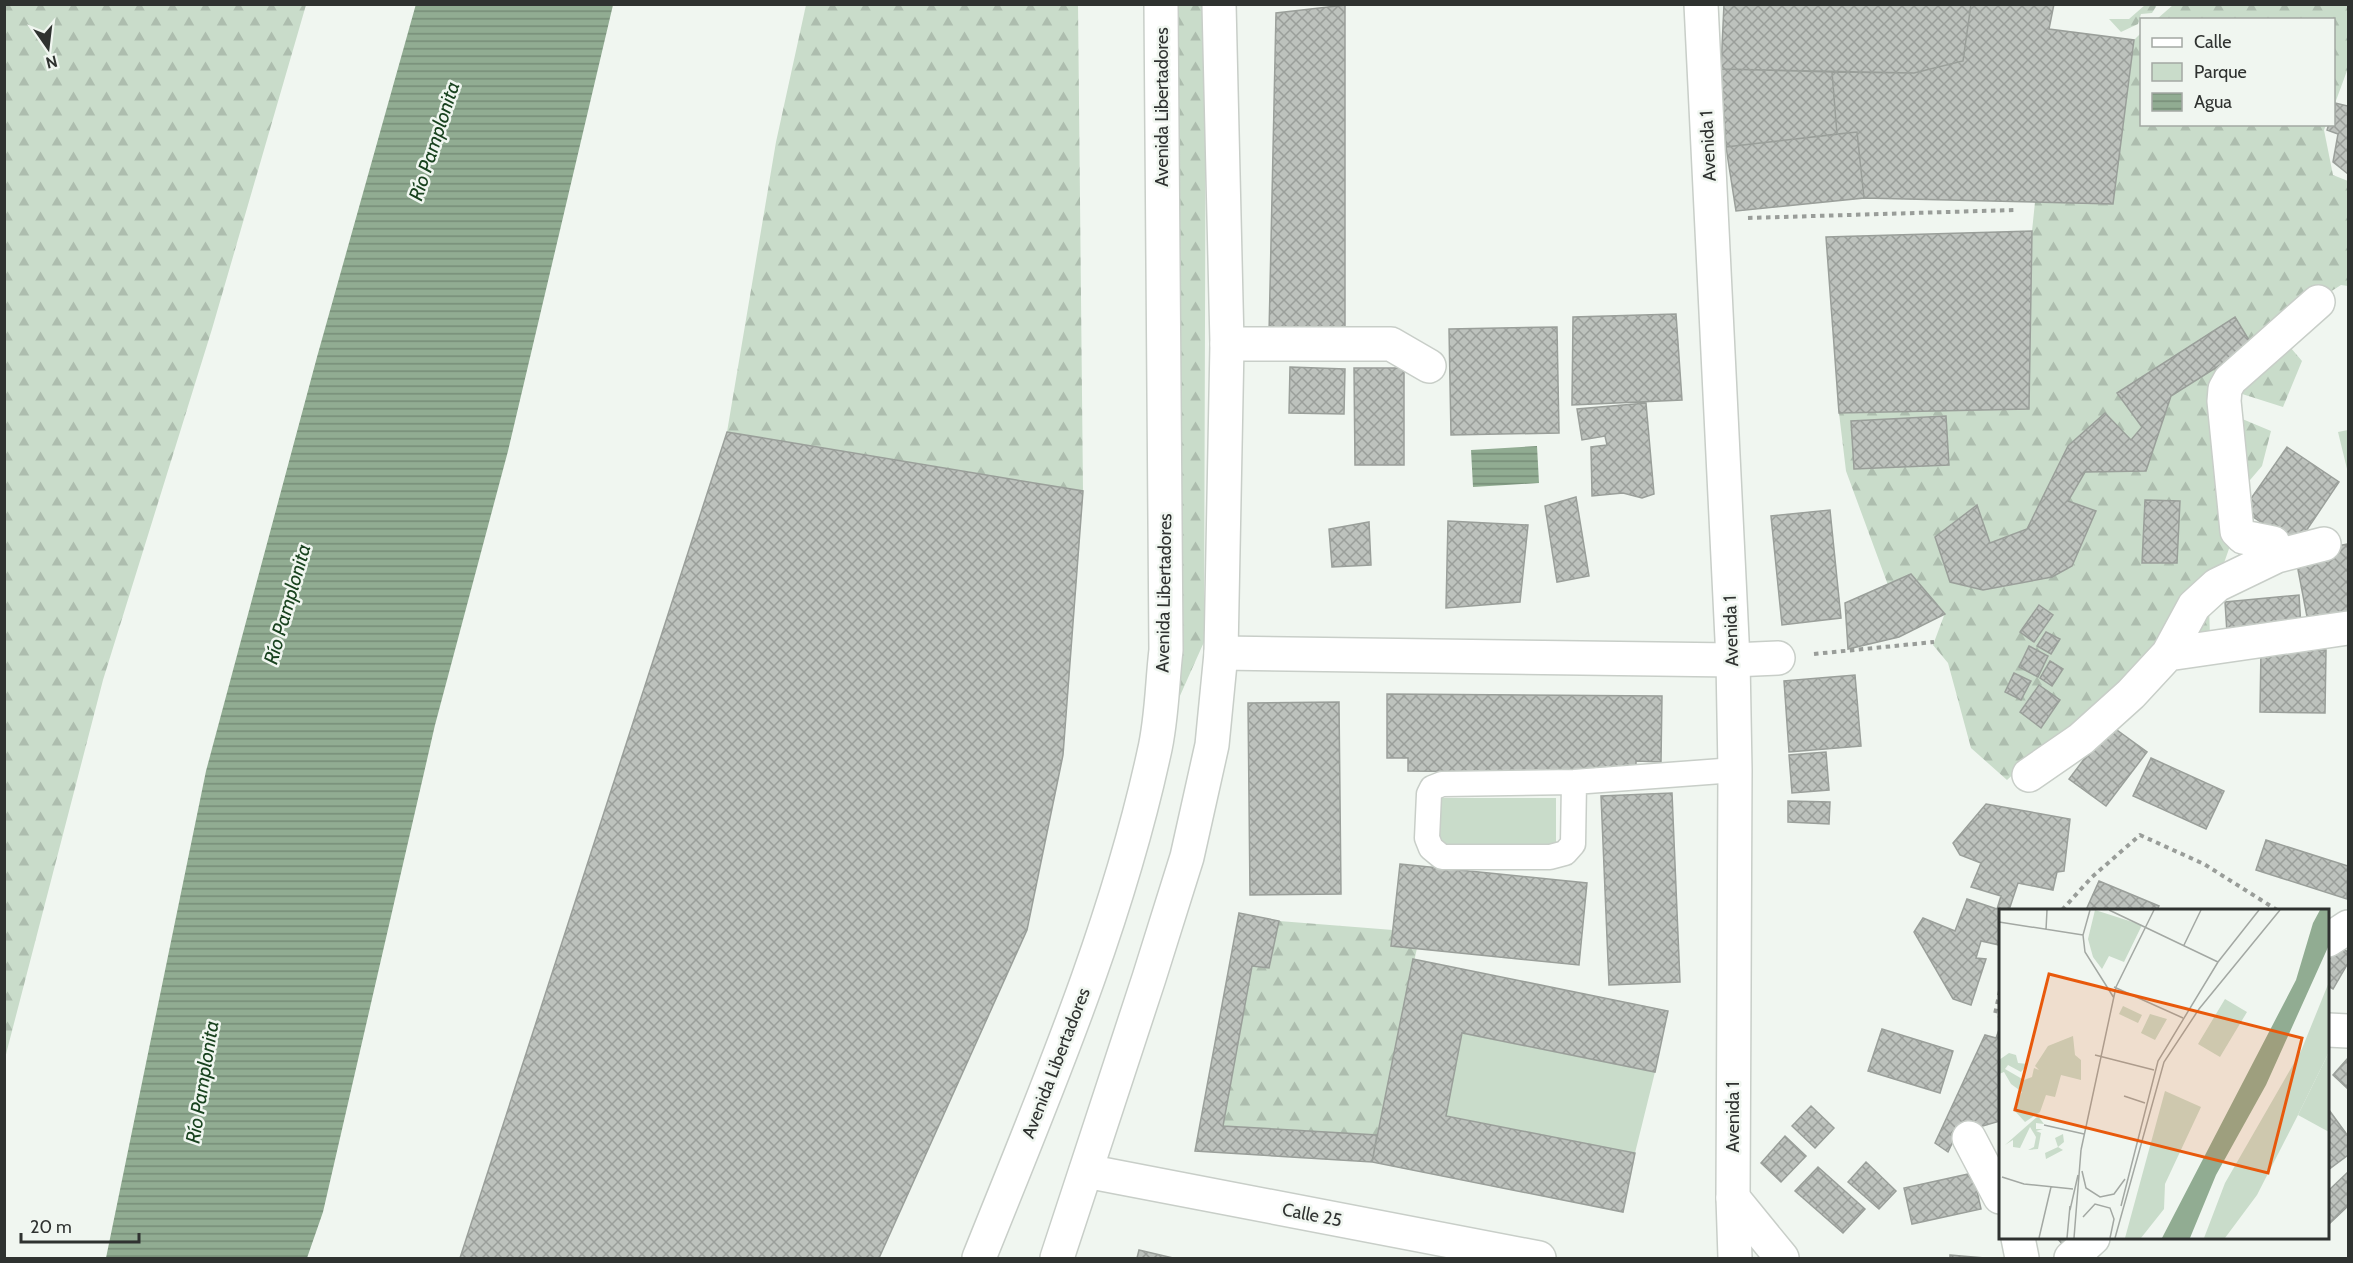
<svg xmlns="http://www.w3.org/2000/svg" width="2353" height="1263" font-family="Cabin,sans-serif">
  <defs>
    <pattern id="forest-firs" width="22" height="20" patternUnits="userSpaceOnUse" patternTransform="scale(1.5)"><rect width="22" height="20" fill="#c9dcca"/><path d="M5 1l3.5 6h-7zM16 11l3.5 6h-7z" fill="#adbdae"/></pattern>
    <pattern id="water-rules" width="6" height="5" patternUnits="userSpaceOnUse" patternTransform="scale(1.5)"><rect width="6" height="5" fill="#91ac92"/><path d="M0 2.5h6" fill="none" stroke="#778d78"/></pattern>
    <pattern id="building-cross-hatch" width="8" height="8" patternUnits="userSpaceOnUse" patternTransform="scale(1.5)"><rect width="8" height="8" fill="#bdc2bd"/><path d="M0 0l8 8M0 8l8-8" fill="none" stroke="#9a9e9a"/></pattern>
  </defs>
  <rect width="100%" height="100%" fill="#f0f6f0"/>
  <path fill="url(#forest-firs)" d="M5,4l301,1 -94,324 -109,351 -98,378z
    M806,5h272l5,486 -356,-59 49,-290z
    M1169,5h37l-2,637 -46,103z
    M2145,5h12l-5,8 -11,1 -3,10 -17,8 -12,-13h20z
    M2173,5h175v63l-14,38v-86l-177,-1z
    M2141,33l1,91 184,1 -2,5 9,45 15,6v105l-7,-1 -67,43 28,33 -19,46 -44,-14 -11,20 43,18 -9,35 -35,41 4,36 -22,63 1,32 -169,111 -34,31 -36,-32 -23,-85 -15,-18 12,-32 -34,-38 -23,10 -42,-114 -7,-58 189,-4 4,-178 3,-29 78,1 21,-163z
    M1279,921l114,9 24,18 -40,187 -154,-9 29,-160 17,2z"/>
  <path fill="#c9dcca" d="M2348,430v43l-10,-41z
    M1439,798h117v47l-117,1z
    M1462,1033l193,39 -20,81 -189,-37z"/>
  <path fill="url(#water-rules)" d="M416,4l197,1 -105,446 -73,274 -112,487 -16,46h-201l100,-487 111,-414z
    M1537,446l2,37 -66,4 -2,-37z"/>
  <path fill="url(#building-cross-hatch)" stroke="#9a9f9a" stroke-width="1.5" d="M1724,4h247l-8,57 -49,12 -193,-4z
    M1971,4h83l-5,25 85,11 -21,164 -249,-6 -7,-66 -20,2 -5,-62 82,1 49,-12z
    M1345,5v325l-76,4 7,-321z
    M1721,69l111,3 5,62 -111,13z
    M2335,103l13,3v68l-15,-12 5,-28 -11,-4 2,-6h5z
    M1857,132l7,66 -128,13 -10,-64z
    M2032,231l-3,178 -190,4 -13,-176z
    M1676,314l6,86 -110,5 1,-88z
    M2235,317l17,28 -81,51 -25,75 -61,1 -17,29 28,10 -24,55 -20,11 -69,13 -33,-8 -15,-45 42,-32 13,38 37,-14 41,-83 37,-33 26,27 11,-13 -25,-34z
    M1557,327l2,106 -108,2 -2,-106z
    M1290,367l55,2 -1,45 -55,-1z
    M1354,368h50v97h-49z
    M1646,403l8,91 -12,4 -19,-5 -31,3 -1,-49 16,-2 -2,-9 -23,4 -5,-31z
    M1946,416l3,49 -95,4 -3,-48z
    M727,432l356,59 -20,264 -36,175 -148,328h-419z
    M2287,447l52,35 -43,64 -53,-36z
    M1576,497l13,79 -32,6 -12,-76z
    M2145,500l35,1 -3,62h-35z
    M1830,510l11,108 -59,7 -11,-109z
    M1448,521l80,4 -8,77 -74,6z
    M1369,522l2,43 -39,2 -3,-38z
    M2348,544v75l-39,8 -14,-73z
    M1911,574l34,40 -46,23 -51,12 -3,-46z
    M2299,595l2,32 -74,6 -2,-31z
    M2039,605l14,10 -19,27 -14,-10z
    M2046,632l14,7 -9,15 -14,-8z
    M2029,646l19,10 -10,21 -19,-10z
    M2261,648l65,2 -1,63 -65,-1z
    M2050,661l13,8 -11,17 -12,-8z
    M2014,673l17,8 -10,19 -16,-8z
    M1855,675l6,71 -72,6 -5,-71z
    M2039,685l21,15 -19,28 -21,-16z
    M1387,694l275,2 -1,66 -25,-1v12l-228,-2v-13h-21z
    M1339,702l2,192 -91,1 -2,-192z
    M2110,725l37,27 -41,54 -37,-27z
    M1826,752l3,38 -37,3 -3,-38z
    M2151,758l73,33 -18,38 -73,-33z
    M1672,793l8,189 -71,3 -8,-189z
    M1788,801l42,1 -1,22 -41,-2z
    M1986,804l84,15 -6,52 -7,1 -4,18 -35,-7 -9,27h-9l-1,35 -18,-4 -5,17 10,1 -15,46 -18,-6 -39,-67 9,-14 32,13 12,-32 30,10 4,-13 -30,-9 10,-24 -21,-8 -7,-12z
    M2266,840l82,26 -1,33 -91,-29z
    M1400,864l187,19 -8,82 -188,-19z
    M2099,881l60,25 -2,4h-71z
    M1239,913l40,8 -10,47 -17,-2 -29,160 154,9 -5,27 -177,-11z
    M2335,944l13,8v11l-15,26 -5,-3v-31z
    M1413,959l255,52 -13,61 -193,-39 -16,83 189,37 -12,59 -251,-50z
    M2000,1027v94l-31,9 -9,-3 -12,25 -13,-9 50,-108 11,3z
    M1882,1029l71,22 -13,42 -72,-22z
    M2348,1058v31l-15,-14z
    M1811,1106l23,22 -19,20 -23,-22z
    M2329,1110l19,26v19l-20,15v-59z
    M1785,1136l21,20 -25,26 -20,-19z
    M1866,1162l30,29 -17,18 -31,-27z
    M1818,1167l47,42 -22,24 -48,-42z
    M2348,1172v34l-20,19v-34z
    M1973,1173l8,36 -69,15 -8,-36z
    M2057,1238h20l-12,9z
    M1139,1250l34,8h-36z
    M1950,1255l35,3h-35z"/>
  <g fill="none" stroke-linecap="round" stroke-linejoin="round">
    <g stroke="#c8cec8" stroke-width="27">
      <path id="lane" d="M1574,782l-1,62 -8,9 -15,4h-108l-11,-9 -4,-10 2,-44 3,-6 10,-4 132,-2 161,-12"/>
    </g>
    <g stroke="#c8cec8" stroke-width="36">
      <path id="street" d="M1227,344h164l38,22
        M2277,556l-4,-13 -30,-6 -6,-6 -13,-130 1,-12 5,-9 88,-78
        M1221,653l512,7 45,-2
        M2168,654l180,-26
        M2029,775l52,-36 50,-45 37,-40 26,-48 23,-21 60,-29 47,-12
        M2328,940l20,-13
        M2328,1030l20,1
        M1969,1138l31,59
        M1086,1171l453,87
        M1733,1198l49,60
        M2018,1238l4,20
        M2071,1258l22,-20"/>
    </g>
    <g stroke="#c8cec8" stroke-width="36">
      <path id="secondary" d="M1701,4l32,656 2,110 -2,428 2,60"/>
    </g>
    <g stroke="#c8cec8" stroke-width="36">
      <path id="primary" d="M979,1258c66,-165 137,-330 175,-505 8,-33 8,-69 12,-103l-5,-646
        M1057,1258l92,-280 38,-121 25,-112 9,-92 6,-309 -8,-340"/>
    </g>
    <path stroke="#999d99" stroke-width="4" stroke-dasharray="4.5 4.5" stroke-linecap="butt" d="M1748,218l266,-8
      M1814,654l120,-12
      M2062,910l30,-33 48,-42 64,29 73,46
      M2000,991l-5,23 5,2"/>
    <use href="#lane" stroke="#fff" stroke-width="24"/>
    <use href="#street" stroke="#fff" stroke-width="33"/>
    <use href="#secondary" stroke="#fff" stroke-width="33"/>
    <use href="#primary" stroke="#fff" stroke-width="33"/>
  </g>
  <g text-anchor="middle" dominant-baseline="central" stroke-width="5" stroke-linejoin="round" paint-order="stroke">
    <g font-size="18" fill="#2f3230" stroke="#f0f6f0">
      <text transform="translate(1162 107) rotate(-90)">Avenida Libertadores</text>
      <text transform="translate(1708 146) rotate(-93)">Avenida 1</text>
      <text transform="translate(1164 593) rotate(-89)">Avenida Libertadores</text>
      <text transform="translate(1731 631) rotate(-92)">Avenida 1</text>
      <text transform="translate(1056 1063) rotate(-69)">Avenida Libertadores</text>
      <text transform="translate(1733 1117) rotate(-90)">Avenida 1</text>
      <text transform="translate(1312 1215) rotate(11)">Calle 25</text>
    </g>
    <g font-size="20" font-style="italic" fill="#18421e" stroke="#f0f6f0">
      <text transform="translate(434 141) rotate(-72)">Río Pamplonita</text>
      <text transform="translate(287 604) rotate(-74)">Río Pamplonita</text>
      <text transform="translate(202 1082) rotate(-81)">Río Pamplonita</text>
    </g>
  </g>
  <g transform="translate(1999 909)">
    <rect width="330" height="330" fill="#f0f6f0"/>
    <path d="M330,143v80l-31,-17z" fill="#c9dcca"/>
    <path d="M330,73v70l-31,63 -41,80 -32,43h-21l21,-55 76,-132zM151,105l17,5 -12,21 -14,-7zM74,127l2,19 6,5v20l-20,-5 -6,22 -9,-2 -6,17 -15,10 -12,-13 9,-17 -11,-8 -7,-12 -5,2v-14l10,-7 7,2 2,8 10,1 -7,8 -13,-7 -3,4 19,11 8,-3 2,-9 5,2 -4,-4 13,-20zM166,182l36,16 -36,77 -1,25 -23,29h-16zM39,207l6,8 -8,-1v6h7l-7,2 5,2 -3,16 -10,1 6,-3 2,-10 -6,-10 -10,21 -7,-1v-7l-8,5zM64,225l1,8 -6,5 5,3 -17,9 -1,-6 13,-6 -3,-9z" fill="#c9dcca"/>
    <path d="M96,1l47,15 -18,37 -15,-6 -7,13 -9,-12 -5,-18zM226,90l22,13 -27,45 -22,-13zM124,97l19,9 -4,8 -19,-9z" fill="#c9dcca"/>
    <path d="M321,1h9v35l-63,140 -50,90 -26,63h-28l134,-258 17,-57z" fill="#91ac92"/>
    <path fill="none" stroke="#a3a8a3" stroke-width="1.5" d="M91,1l-7,25 2,17 29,46M110,1l109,52M0,13l84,13M47,21l1,-20M185,36l17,-35M115,78l69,31M96,146l59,15M125,187l21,7M45,216l40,9M82,241l35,-163 38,-77M83,262l4,17 14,9 14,-3 11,-15M3,268l22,7 49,5M122,297l37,-145 60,-99 41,-52M71,301l8,-35M84,308l12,-13 15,4 4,11 -4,19M40,329l12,-51M68,329l3,-32M75,329l7,-88M116,329l49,-176 35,-53 81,-99"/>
    <path fill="#e8590c" fill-opacity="0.15" stroke="#e8590c" stroke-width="3" d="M50,65l253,64 -34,135 -253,-63z"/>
    <rect width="330" height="330" fill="none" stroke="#2f3230" stroke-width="3"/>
  </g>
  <rect width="2353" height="1263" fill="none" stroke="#2f3230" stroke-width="12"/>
  <rect x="2140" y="18" width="195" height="108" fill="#f0f6f0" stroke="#a3a8a3" stroke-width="1.5"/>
  <rect x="2152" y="38" width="30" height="9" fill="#ffffff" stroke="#a3a8a3" stroke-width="1.5"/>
  <text x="2194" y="48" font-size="18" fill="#2f3230">Calle</text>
  <rect x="2152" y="63" width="30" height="18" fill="#c9dcca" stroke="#a3a8a3" stroke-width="1.5"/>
  <text x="2194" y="78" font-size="18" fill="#2f3230">Parque</text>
  <rect x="2152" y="93" width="30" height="18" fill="url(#water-rules)" stroke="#a3a8a3" stroke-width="1.5"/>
  <text x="2194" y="108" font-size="18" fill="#2f3230">Agua</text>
  <g transform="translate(48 48) rotate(166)" stroke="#f0f6f0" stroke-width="4.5" paint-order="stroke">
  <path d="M0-4.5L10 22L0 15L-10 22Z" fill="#2f3230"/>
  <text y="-9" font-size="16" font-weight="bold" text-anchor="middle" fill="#2f3230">N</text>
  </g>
  <path d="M21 1233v9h118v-9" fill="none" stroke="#2f3230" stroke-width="3"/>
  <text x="30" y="1233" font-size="18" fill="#2f3230" stroke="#f0f6f0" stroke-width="4.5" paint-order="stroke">20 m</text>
</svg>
